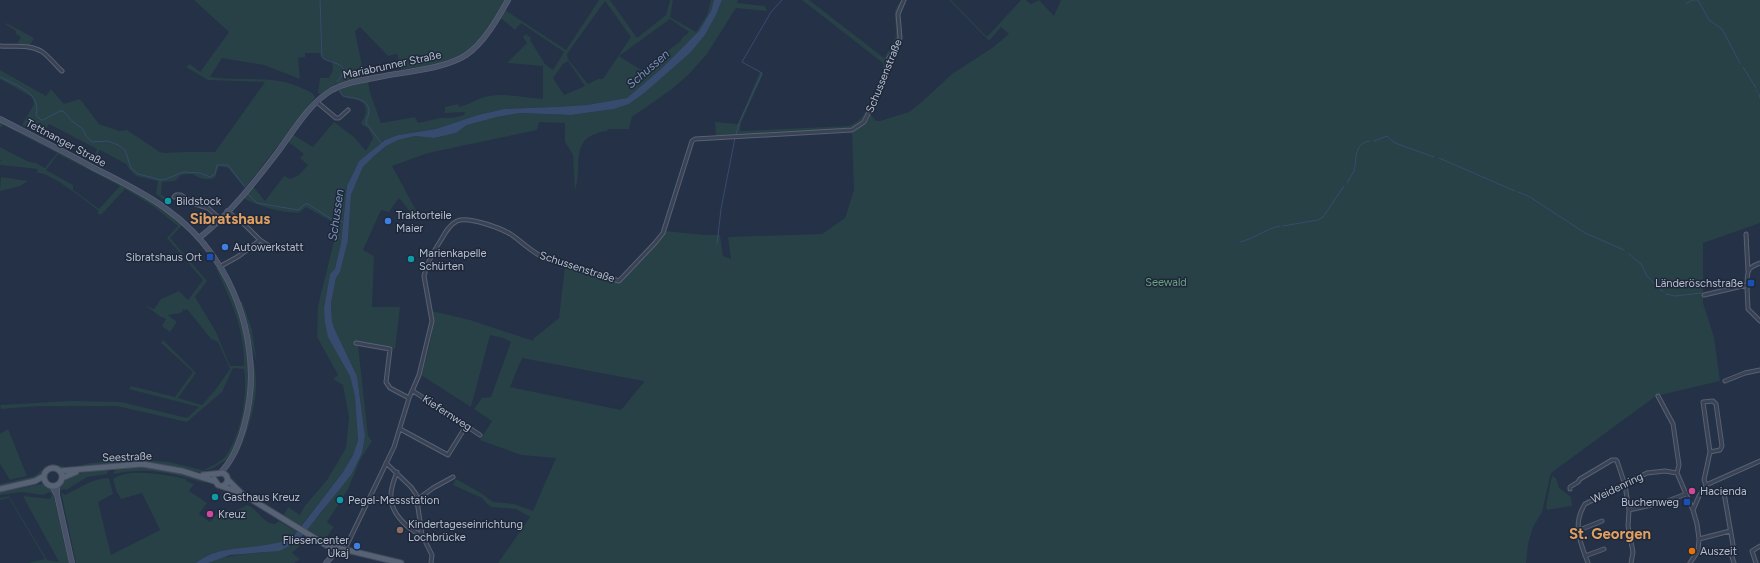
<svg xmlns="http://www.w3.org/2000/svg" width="1760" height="563" font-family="Figtree,sans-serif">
  <rect width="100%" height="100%" fill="#253146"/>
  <path fill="#274146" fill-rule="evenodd" d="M194,0h311c-10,19 -27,47 -47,56 -17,8 -38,10 -57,14l-4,-16 -9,2 -28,-29 -5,4 9,45 -28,8 -16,10 -2,-1 2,-15h9l4,-8 -1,-9 -8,-1 -5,-7h-14v4l-7,1 2,21 -36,-14 -42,-7 -12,19c33,5 66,-4 96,13 5,2 8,3 9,8l-70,90 -17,-20 -9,-2 -4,12c-7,2 -17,1 -22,-4l-12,1 -6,6 -13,1 -1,13 11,5 -2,4 -14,-10 2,-13 -22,-5 -6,-6 -4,-6 -26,-14 -6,12 -2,-1 5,-12 -48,-25 -6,11 -21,-10 12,-21 -2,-7 -32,-18v-9l46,26 5,-7 13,15 16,-5 19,25 20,7 8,-1 33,22 5,1 19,-1h31l50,-70 -57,-2 -22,-13 4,-3 10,8 29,-40z
    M599,0h11l27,38 29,-23 4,-15h3l-3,17 26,15 11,-17 4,-15h3l-3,11 -12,20 -38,38 -34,29 -40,7 -31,2 -52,2 -26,6 -42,14 -38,6 -13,5 -26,21 -12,25 -6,57 -6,26 -5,5 -6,34 26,68 5,21 3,43 -5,15 -10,17 -42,54 -17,-11 4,-8 12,8 4,-8 23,-27 19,-32 3,-31 -6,-32 -10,-6 5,-4 -21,-38 1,-31 20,-81 -32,-18 -7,6c-23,-1 -38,-6 -58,-16l11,-12 13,16 19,-25 6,3 9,-4 9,-10 -8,-7 4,-4 -17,-13 5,-7 21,13 21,-25 20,15 12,14 7,-13 -5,-10 -6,-3 -1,-3c5,-5 6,-12 3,-18 -10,-9 -21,-1 -26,-15l30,-8 2,12 11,30 34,-6 3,6 22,-5h12l12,-3 1,-3 -20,1v-6l13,-3 1,3c10,-2 19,-9 30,-11 16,-3 37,2 54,3v-33l-36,-3 20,-20 -4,-6 3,-3 5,4 -1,2 15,24 8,6 11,-18 -43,-29 -6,7 -14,-12 4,-8 61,40zM605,1l26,36 -28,42h-5l-10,5 -20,-25 -1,-5zM670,19l19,13 -7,6 -1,3 -40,29 -22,-14zM568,61l17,25 -21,9 -11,-17 10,-14z
    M722,0h16l-1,3 28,3 2,5 -31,-3 -29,46 -18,20 -17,15 -40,28 -3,12h-21l-1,2c-40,6 -23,33 -32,60l-2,-36 -8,-13v-19l-26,-1 -2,8 -109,23 -36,13 24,44 -3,5 -14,-17 -10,14 -8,-2 -18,40 11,6 -2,51h28l-5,42 -40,-7v3h3l10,91 4,5 -12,19 -12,29 -21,33 7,5 -8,11 2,3 -22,-12 16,-17 40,-59 3,-18 -8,-59 -23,-48 -2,-7 -1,-17 5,-26 4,-6 8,-32 3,-45 12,-28 10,-10 13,-11 12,-6 17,-4 19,2 22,-5 11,-8 30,-8 23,-4 51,2 43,-6 15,-5 61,-51 15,-18 11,-20z
    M802,0h7l75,58c4,-6 9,-13 11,-20 4,-13 -7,-28 8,-38l-6,10 2,28 -4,8 -10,14 -3,20 -3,10 -16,29 -10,8 -9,2 -128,7 -1,-14 23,2 22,-52 3,2 -22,49 -1,8 109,-5c3,-2 7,-3 10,-6 11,-11 26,-42 24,-57z
    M949,0h2l36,37 34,-37h5l5,4 8,-4 15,16 7,-16h699v223l-57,20v60l11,34 6,44 -64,15 -105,77 -9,39 -9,15 -5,17 -2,19h-1028l32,-46 -14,-8 -24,-2 -5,-3 -5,-6 -29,-13 3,-6 25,14 12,9 21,2 19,7 23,-53 -35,-3 -41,-15 12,-19 -18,-12 8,-11 9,-1 20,-55 -8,-4 -13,-3 -19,72 -50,-32c6,-20 14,-42 11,-64l38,9 64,21 -1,-2 26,-21 6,-52 50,16 6,-1 39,-41 5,-9 40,4h15l3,21 8,3 -3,-22 94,-3 23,-16 9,-28 -2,-59c7,-3 16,-8 18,-17l6,7h4l29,-9 15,-12 28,-26 40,-26 17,-14 -8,-7 -12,14zM522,358l121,23 1,1 -23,28 -111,-23z
    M6,23l28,15 -5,9 -13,-1 5,-9 -5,-3v-3l-11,-7z
    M0,122l141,73 19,12 22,18 -12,13 37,43 -12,16 21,35 14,34h14c1,-37 -13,-65 -28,-98l3,-1c23,42 35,87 28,135 -2,20 -11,40 -19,58 -9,2 -14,11 -24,10 7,-4 17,-8 21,-13 16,-22 23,-62 19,-88l-11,-1 -11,24 -35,30 -70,-16h-79l-37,3 -1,-4 71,-4 50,1 66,16 12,-11 -70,-18 2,-3 44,11 18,-25 -32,-29 2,-3 33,33 -18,25 24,7 14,-16 14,-20 -12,-27 -7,-3 -24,-30 -2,2 -1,-2 -3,4 -13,2 9,7 -7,10 -8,-6 4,-7 -5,-2 -15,-11 8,3 7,-10 18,-8 9,9 15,-20 -36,-42 11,-12 -25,-20 -28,-17 -24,26 -4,-2 2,-2c-11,-8 -51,-41 -63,-38l2,-4 -38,-4v-4h2l-2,-1v-13l29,15 7,1 9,5 12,-15 -54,-28 -3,3zM58,154l62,32 -21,23 -26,-19v-5l-27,-15z
    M1,177l27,4 -8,5 -20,5z
    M242,301l10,29 5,34 -17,-61z
    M252,356c11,34 -2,71 -16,103l16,-61z
    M8,429l19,47 -27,6 10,-2 -10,-16v-30z
    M133,459l36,3 37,9v2c-23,-2 -46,-10 -70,-11 -22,0 -42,5 -64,8 -9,1 -13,-3 -21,-3l-16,12 -35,9v-4l35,-8 11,-10 7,-2 17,4 21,-5z
    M141,467l23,2 42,10 -1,4c-29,-9 -60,-17 -90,-9l-2,-1 3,-4z
    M105,470l3,1 -1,3 -20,3 -21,13 -1,-1h-3l-1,3 4,3c15,-7 27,-17 44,-17l4,16 -15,8 13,53 49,-25 -18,-37 -21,6 -3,-6h-1l-4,-14c14,-12 56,-4 73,0v2l8,3 -5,7 18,12 -8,11 11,8 10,-12 9,4 18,-9c11,4 16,19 28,19l4,-3 18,11c-20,26 -74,6 -101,31h-120l-16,-76c8,-15 30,-15 45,-17z
    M1552,476l4,2 3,10 12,9 1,9 -25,4 -1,-4z
    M42,484l9,4 2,5 16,70h-41l17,-4 -36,-61 -9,2v-2l9,-2 38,64 12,2 -35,-64v-2l26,3 2,-5 -2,-2 -7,3 -21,-3 -22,3v-3z
    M302,535l5,4 -15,14 8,6 -6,4h-86c26,-13 56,-6 83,-17 4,-2 8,-7 11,-11z"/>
  <path fill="#374b6e" d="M714,0h8l-6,15 -11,20 -15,18 -46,40 -15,11 -15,5 -43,6 -51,-2 -23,4 -30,8 -11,8 -22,5 -19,-2 -17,4 -12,6 -13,11 -10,10 -12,28 -3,45 -8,32 -4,6 -5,26 1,17 2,7 23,48 8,60 -3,17 -11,22 -49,61 -10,9 -13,6 -49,4 -22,8h-12c25,-22 66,-10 97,-26l50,-65 10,-17 5,-15 -3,-43 -5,-21 -22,-39 -3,-14 -1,-15 6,-34 5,-5 6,-26 6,-57 12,-25 26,-21 13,-5 38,-6 42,-14 26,-6 52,-2 31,-2 40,-7 34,-29 38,-38 12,-20z"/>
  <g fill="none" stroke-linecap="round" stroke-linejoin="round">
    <path stroke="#374b6e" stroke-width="1" d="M320,0l2,57c6,6 16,4 22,12l-3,8 -4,5
      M1686,4l6,-4h6l11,20 13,9 18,34
      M1743,67l13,21
      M0,77c16,8 42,16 36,38l5,5h2l17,-9h3l11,12 9,6 3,7 6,6 16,-1 10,4 7,5 6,18 7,6 12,3 10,3 6,-1 17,-7 17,1 10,4 5,-3 2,-9h11l17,22
      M339,90l4,6c8,2 26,2 26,15 0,4 -3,8 -3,12l16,21
      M1757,91v1
      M1759,94l1,4
      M736,135l3,-12 23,-50 -20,-11 29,-50 11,-12
      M1374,141l13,-5 8,7 39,14
      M1439,158l76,33
      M1347,183c2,-4 5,-8 7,-12 3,-11 -1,-27 15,-30
      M1518,192l12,5 55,36 39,17
      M247,193l10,10 41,7 7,-6h3l22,14 13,4
      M1283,226l35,-6 5,-3 21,-31
      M1240,242c14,-3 25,-13 40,-16
      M717,244l4,-35 14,-71
      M1629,254l12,10 6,12 16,16
      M1666,294l9,2 26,-3"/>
    <g stroke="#586172" stroke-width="5">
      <path id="street" d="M0,46c13,1 29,-2 41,5 8,5 14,14 21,20
        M317,102l19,16h3l9,-8
        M174,197l2,-2h5l14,9 13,4 12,11
        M227,211l17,13 16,16 14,9
        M1746,234l2,37
        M1760,263c-4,2 -9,3 -11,7 -4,6 -1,31 -1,39l12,12
        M221,266l18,-10 21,-16
        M1704,295l43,-10
        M356,343l34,6 -4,33 4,6 19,10
        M1725,381l20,-8 15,-3
        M413,391l67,44
        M1658,396l15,28 6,41 -2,8 16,37 4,14 2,15 -1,12 -8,12
        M400,429l48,26 18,-29
        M386,463l25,24 5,7 6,41 10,20 -1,8
        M397,472c-3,8 -7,17 -6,26 0,15 17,32 31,37
        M1706,485l-2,-5 6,-28 -7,-50 10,-1 3,3 6,42 -2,4 -10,2
        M1570,489v-2l8,-5 2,-3 32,-19h4l1,1 8,24 4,25 -1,16 5,26 -2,11
        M1724,493l9,52 -1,12 2,6
        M418,499l15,-11 20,-11
        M1629,510l36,-8 21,-8
        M1693,510l6,-14 7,-11 54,-24
        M1577,531l25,-10
        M1699,539l31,-8
        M344,551l50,-104 15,-49 10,-23 13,-54 -8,-45c3,-14 10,-25 17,-36 4,-7 8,-15 16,-19 11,-5 44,7 55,14 11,8 20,17 32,23l75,23 36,-38 8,-10 29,-92 3,-2 157,-9 12,-8 18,-36 7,-28 9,-14 2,-6 -2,-24 6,-14
        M1585,556l19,-7
        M1588,563c-8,-21 -16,-39 -3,-59l62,-31 18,-2 12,2
        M1756,563l-4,-12 8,-5"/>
    </g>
    <g stroke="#586172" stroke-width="6">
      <path id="secondary" d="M0,119c31,16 63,32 94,49 24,12 49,24 71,40 55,39 85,100 86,168 0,28 -9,75 -30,96
        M199,238c30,-23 55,-55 78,-85 16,-21 31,-49 55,-63 15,-8 31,-10 47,-13 24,-5 66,-8 87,-22 18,-12 32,-37 42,-55
        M57,485v10l15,68
        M52,486l5,9
        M326,563l8,-9 2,-5"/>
    </g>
    <g stroke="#434c5e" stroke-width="7">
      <path id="primary" d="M44 477a9 9 0 1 1 18 0a9 9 0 1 1-18 0Z
        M60,471l82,-7 40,7 32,10
        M203,475l20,-2c6,3 6,10 0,13
        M62,478l14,-6
        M214,479l4,6 21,7
        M228,480l13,13 85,52 75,18
        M0,489l35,-8 9,-5"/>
    </g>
    <use href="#street" stroke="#3a4355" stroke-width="3"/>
    <use href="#secondary" stroke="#475268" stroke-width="4.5"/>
    <use href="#primary" stroke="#586275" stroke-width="5"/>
  </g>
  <g fill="#0f9aa8" stroke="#1e283a" stroke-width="1.5">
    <circle cx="168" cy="201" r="4"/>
    <circle cx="411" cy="259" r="4"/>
    <circle cx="215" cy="497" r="4"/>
    <circle cx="340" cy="500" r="4"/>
  </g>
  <g fill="#3f7fe0" stroke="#1e283a" stroke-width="1.5">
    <circle cx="388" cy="221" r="4"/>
    <circle cx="225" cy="247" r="4"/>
    <circle cx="357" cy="546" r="4"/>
  </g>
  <g fill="#1a4fb4" stroke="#1e283a" stroke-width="1.5">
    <rect x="206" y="253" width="8" height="8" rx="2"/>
    <rect x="1747" y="279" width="8" height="8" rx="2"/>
    <rect x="1683" y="498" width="8" height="8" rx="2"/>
  </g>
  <g fill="#d1479c" stroke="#1e283a" stroke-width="1.5">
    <circle cx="1692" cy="491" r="4"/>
    <circle cx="210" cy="514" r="4"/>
  </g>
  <circle fill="#8d6e63" stroke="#1e283a" stroke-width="1.5" cx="400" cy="530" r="4"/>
  <circle fill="#e8710a" stroke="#1e283a" stroke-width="1.5" cx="1692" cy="551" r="4"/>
  <g text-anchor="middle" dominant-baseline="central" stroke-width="3" stroke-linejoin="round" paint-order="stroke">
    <g font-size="11" fill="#b7bfce" stroke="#1e283a">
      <text transform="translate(392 65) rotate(-12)">Mariabrunner Straße</text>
      <text transform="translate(884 76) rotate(-68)">Schussenstraße</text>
      <text transform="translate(66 143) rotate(28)">Tettnanger Straße</text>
      <text transform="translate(577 267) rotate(18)">Schussenstraße</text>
      <text transform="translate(447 413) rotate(33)">Kiefernweg</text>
      <text transform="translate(127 457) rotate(-2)">Seestraße</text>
      <text transform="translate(1617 488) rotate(-26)">Weidenring</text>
    </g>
    <g font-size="11" fill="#b7bfce" stroke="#1e283a" text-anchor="start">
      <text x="176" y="201">Bildstock</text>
      <text x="396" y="215">Traktorteile<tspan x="396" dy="13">Maier</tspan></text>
      <text x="233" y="247">Autowerkstatt</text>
      <text x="419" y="253">Marienkapelle<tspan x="419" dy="13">Schürten</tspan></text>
      <text x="202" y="257" text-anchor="end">Sibratshaus Ort</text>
      <text x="1743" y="283" text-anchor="end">Länderöschstraße</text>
      <text x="1700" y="491">Hacienda</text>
      <text x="223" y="497">Gasthaus Kreuz</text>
      <text x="348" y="500">Pegel-Messstation</text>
      <text x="1679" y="502" text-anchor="end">Buchenweg</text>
      <text x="218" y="514">Kreuz</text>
      <text x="408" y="524">Kindertageseinrichtung<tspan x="408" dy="13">Lochbrücke</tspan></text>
      <text x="349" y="540" text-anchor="end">Fliesencenter<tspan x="349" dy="13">Ukaj</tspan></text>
      <text x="1700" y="551">Auszeit</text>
    </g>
    <g font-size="11" fill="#6ca17c" stroke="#1e283a">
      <text x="1166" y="282">Seewald</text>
    </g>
    <g font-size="12" font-style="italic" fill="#7c92b8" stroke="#1e283a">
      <text transform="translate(648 69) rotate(-41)">Schussen</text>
      <text transform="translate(336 215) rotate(-82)">Schussen</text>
    </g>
    <g font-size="15" font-weight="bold" fill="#df9f61" stroke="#1e283a">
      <text x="230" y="219">Sibratshaus</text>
      <text x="1610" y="534">St. Georgen</text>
    </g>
  </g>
</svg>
